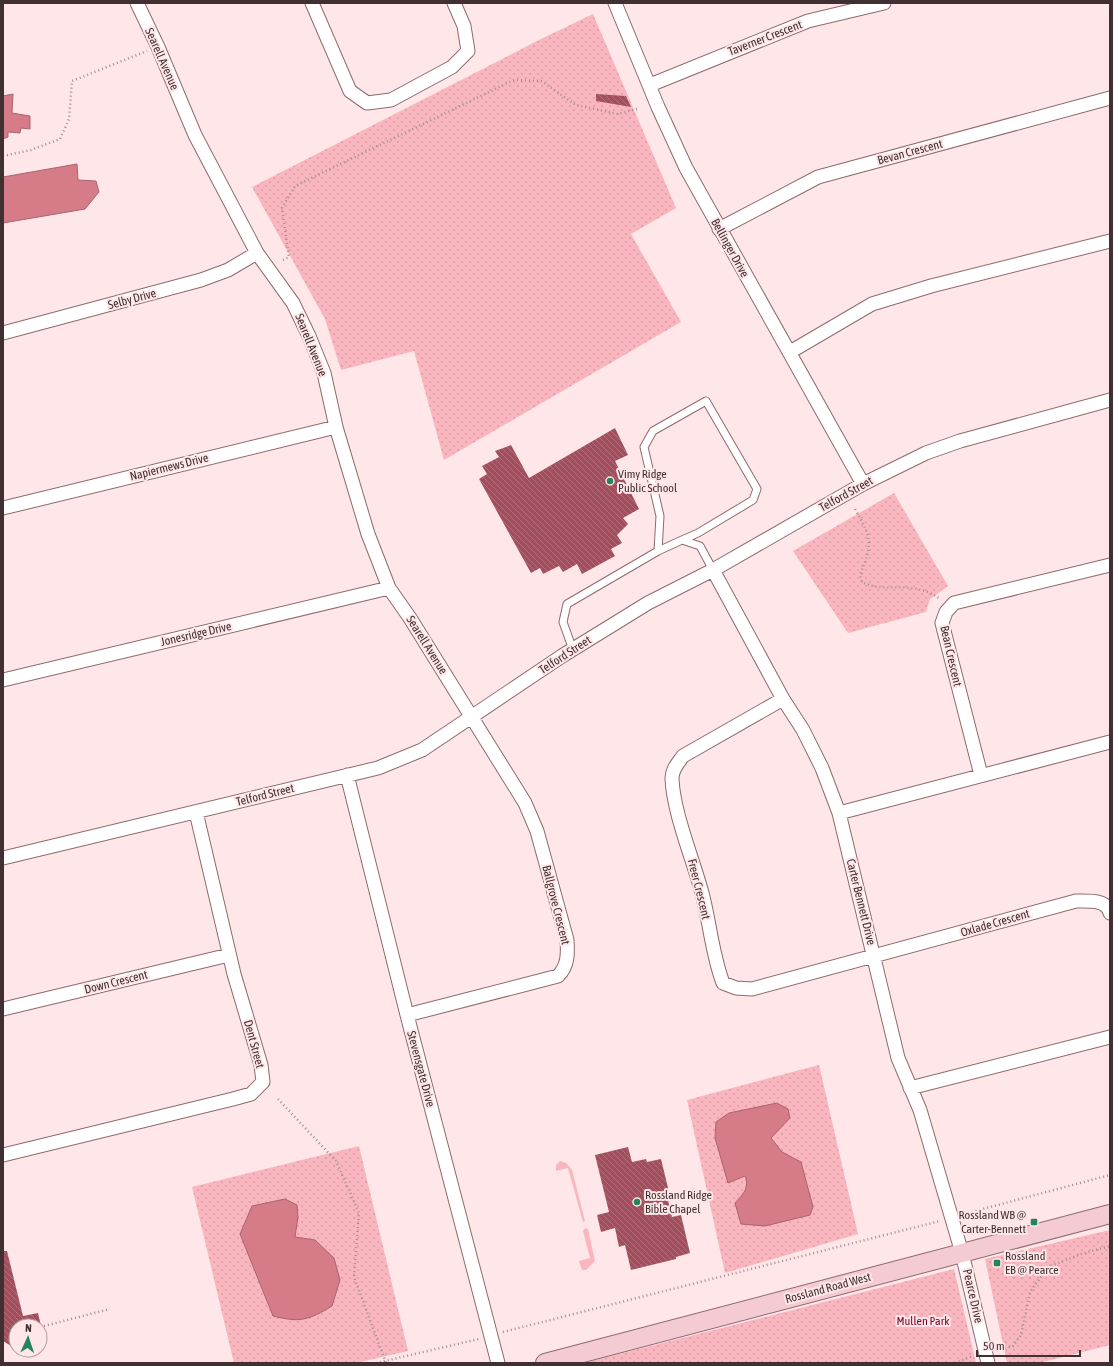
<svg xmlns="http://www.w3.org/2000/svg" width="1113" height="1366" font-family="'Asap Condensed',sans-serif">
  <defs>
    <pattern id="park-dots" width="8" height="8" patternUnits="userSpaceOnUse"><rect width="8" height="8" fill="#f9b6be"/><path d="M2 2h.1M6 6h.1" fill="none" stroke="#d69da4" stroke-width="1.8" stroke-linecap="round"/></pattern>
    <pattern id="building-back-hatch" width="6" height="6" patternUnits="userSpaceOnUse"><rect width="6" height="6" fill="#a44e5d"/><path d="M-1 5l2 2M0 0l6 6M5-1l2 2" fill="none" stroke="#ae707b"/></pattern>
  </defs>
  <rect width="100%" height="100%" fill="#ffe6e8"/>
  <path fill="#f9b6be" d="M560,1161l6,2 6,7 13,51 -2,1 -15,-54 -12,3v-6z
    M585,1228l3,1 7,32 -9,9h-4l-3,-9 11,-3 -7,-27z"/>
  <path fill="url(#park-dots)" d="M593,14l83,194 -45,26 50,88 -237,138 -30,-109 -73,19 -16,-51 -73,-132 289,-148z
    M894,493l54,93 -18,13 -4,13 -78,21 -55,-82z
    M819,1065l39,169 -133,39 -38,-173z
    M359,1146l49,205 -52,12h-122l-42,-176z
    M1110,1230v115l-71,18h-32l-22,-104z
    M954,1269l22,94h-392z"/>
  <path fill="#d67b88" stroke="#a9646e" d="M13,94l-1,19 18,3v13l-9,-1 -1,5 -12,-1v5l-5,2v-43z
    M77,164l1,16 18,1 3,11 -14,17 -82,14v-46z
    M777,1103l11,6 2,9 -19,20 11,14 19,10 12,45 -3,8 -45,11 -24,-2 -6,-21c8,-9 15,-15 10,-27l-17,7 -13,-45 1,-16 13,-9z
    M285,1199l12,6 1,12 -3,20 20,3 19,18 6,22 -8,26c-23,14 -32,17 -59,10l-33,-82 12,-28z"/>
  <path fill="url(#building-back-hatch)" d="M596,94l30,2 5,11 -35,-6z
    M615,428l13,27 -13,6 24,48 -16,9 5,6 -11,11 5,8 -11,6 4,7 -33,18 -5,-10 -14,8 -4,-6 -16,8 -3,-6 -9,5 -52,-94 8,-5 -5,-8 17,-9 -4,-6 16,-6 18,33z
    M628,1147l4,15 14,-3 1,3 14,-3 8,33h-3l6,25 9,-2 9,38 -14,4v2l-45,11 -6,-25 -6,2 -4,-19 -14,4 -4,-17 12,-3 -14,-57z
    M3,1251h4l16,65 15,-3 3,13h-25v23l-13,-8z"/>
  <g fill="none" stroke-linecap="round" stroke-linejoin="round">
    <g stroke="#8e6a6e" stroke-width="9">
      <path id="lane" d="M658,551l2,-35 -16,-69 9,-16 53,-30 51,88 -4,11 -55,33 -16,7
        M573,650l-10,-28 4,-18 91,-53 24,-11 18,6 13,24"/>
    </g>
    <g stroke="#8e6a6e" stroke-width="15">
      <path id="street" d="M137,3l21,44 37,88 62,118 36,50 16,33 15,37 12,54 32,107 21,54 21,30 115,185 12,28 30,109c1,14 1,26 -9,36l-151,39
        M312,3l38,88 17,12 24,-3 61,-33 16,-16 -4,-25 -10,-23
        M615,3l43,104 28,61 177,316
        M650,85l158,-64 76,-18
        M719,229l99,-52 292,-79
        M3,333l198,-53 27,-10 29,-17
        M790,352l82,-48 59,-18 179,-45
        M3,508l333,-81
        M713,570l70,129 20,31 19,38 17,45 59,245 22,52 42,143 26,110
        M3,680l386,-92
        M783,699l-100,57c-5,7 -11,13 -11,22 1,34 21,81 30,115 8,30 10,61 21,90l13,5 16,1 324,-88c12,0 31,-2 34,12
        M347,775l60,240 91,348
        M981,775l-39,-152 4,-11 8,-9 156,-38
        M839,813l271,-71
        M3,858l375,-90 44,-18 140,-94 86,-53 65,-33 150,-86 63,-31 34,-12 150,-41
        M3,1009l226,-54
        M910,1088l200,-51
        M3,1155l230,-56 18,-5 12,-12 -2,-17 -27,-91 -38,-162"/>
    </g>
    <g stroke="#8e6a6e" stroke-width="20">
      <path id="secondary" d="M545,1363l565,-149"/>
    </g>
    <path stroke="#a18d8f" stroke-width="2.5" stroke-dasharray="1 3" stroke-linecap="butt" d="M3,156l28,-6 29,-11 9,-20 3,-38 75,-30
      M283,260l6,-3 -7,-49 13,-22 219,-106 27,1 35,24 42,9 19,-5
      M855,509c17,30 18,34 5,66l2,7c25,13 49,-4 78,17
      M278,1099l58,62 23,52 -5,64 32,86
      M964,1214l146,-39
      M44,1326l66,-17
      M503,1332l437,-111
      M997,1350l16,-4 8,-11 9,-43 18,-25 33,-13 29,-8
      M376,1363l103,-24
      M955,1363l18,-7"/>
    <use href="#lane" stroke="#fff" stroke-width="7"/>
    <use href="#street" stroke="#fff" stroke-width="13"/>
    <use href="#secondary" stroke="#f4cad3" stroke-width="18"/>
  </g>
  <g fill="#24845c" stroke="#ffe6e8" stroke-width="1.5">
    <circle cx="610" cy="481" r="4"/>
    <circle cx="637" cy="1202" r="4"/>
    <rect x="1030" y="1218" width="8" height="8" rx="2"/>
    <rect x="993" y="1259" width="8" height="8" rx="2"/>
  </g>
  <g text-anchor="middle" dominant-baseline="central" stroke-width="4" stroke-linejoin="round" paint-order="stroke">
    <g font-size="12" fill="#403032" stroke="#ffe6e8">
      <text transform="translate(765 38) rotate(-21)">Taverner Crescent</text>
      <text transform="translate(162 59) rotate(66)">Searell Avenue</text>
      <text transform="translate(910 152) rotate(-15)">Bevan Crescent</text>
      <text transform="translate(730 248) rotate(61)">Bellinger Drive</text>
      <text transform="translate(132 299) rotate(-15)">Selby Drive</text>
      <text transform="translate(311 345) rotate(68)">Searell Avenue</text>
      <text transform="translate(169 467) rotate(-14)">Napiermews Drive</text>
      <text transform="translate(846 494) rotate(-29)">Telford Street</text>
      <text transform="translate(196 634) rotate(-13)">Jonesridge Drive</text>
      <text transform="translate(427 645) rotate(58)">Searell Avenue</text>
      <text transform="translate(565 655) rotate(-33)">Telford Street</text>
      <text transform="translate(951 656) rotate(77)">Bean Crescent</text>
      <text transform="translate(265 795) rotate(-14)">Telford Street</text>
      <text transform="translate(699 889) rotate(76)">Freer Crescent</text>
      <text transform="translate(861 902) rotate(76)">Carter Bennett Drive</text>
      <text transform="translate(556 905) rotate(76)">Ballgrove Crescent</text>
      <text transform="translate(995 923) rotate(-16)">Oxlade Crescent</text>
      <text transform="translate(116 982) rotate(-14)">Down Crescent</text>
      <text transform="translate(254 1044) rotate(75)">Dent Street</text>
      <text transform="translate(421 1069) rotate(75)">Stevensgate Drive</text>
      <text transform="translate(828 1288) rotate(-15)">Rossland Road West</text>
      <text transform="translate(973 1296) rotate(77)">Pearce Drive</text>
    </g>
    <g font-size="12" fill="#403032" stroke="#ffe6e8" text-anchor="start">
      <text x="618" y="474">Vimy Ridge<tspan x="618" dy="14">Public School</tspan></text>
      <text x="645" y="1195">Rossland Ridge<tspan x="645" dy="14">Bible Chapel</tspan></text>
      <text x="1026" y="1215" text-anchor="end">Rossland WB @<tspan x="1026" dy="14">Carter-Bennett</tspan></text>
      <text x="1005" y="1256">Rossland<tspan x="1005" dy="14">EB @ Pearce</tspan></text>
    </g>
    <g font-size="12" fill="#77032b" stroke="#ffe6e8">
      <text x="923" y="1321">Mullen Park</text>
    </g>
  </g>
  <rect width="1113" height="1366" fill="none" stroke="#403032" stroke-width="8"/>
  <g transform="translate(28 1338) rotate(3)"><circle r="19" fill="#ffe6e8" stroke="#b39d9f"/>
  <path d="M0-3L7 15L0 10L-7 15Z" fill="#24845c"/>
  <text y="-6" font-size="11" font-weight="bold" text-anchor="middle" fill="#403032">N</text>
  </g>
  <path d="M977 1350v6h103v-6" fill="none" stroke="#403032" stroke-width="2"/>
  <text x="983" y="1350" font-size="12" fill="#403032" stroke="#ffe6e8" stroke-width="3" paint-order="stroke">50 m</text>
</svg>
